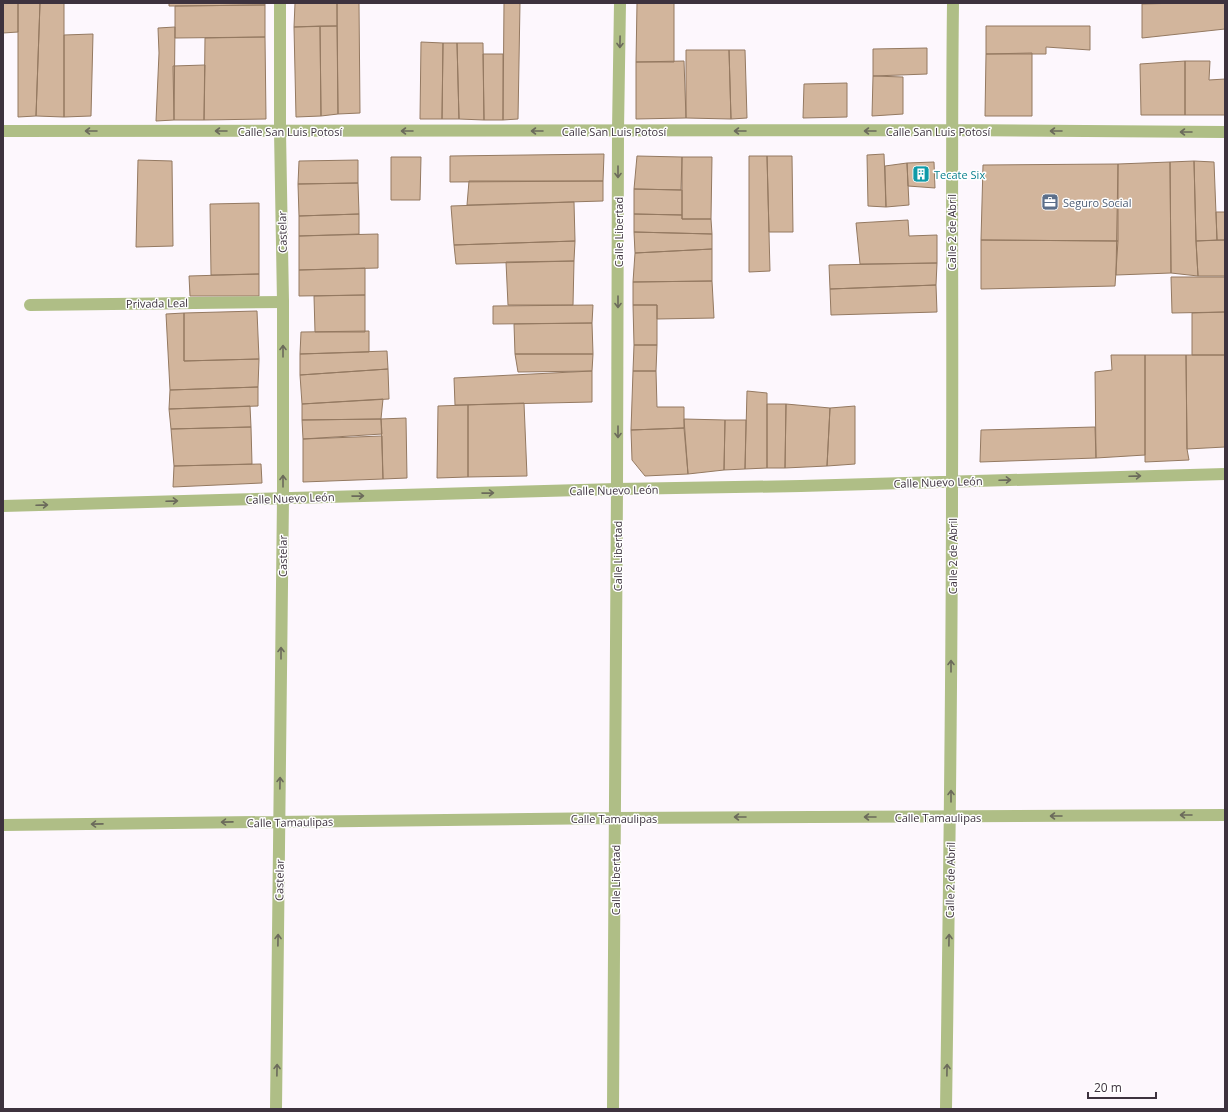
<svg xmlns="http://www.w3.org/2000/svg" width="1228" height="1112" font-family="'Open Sans',sans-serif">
  <rect width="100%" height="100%" fill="#fdf7fd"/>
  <path fill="#d2b59c" stroke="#947961" d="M3,3h15v29l-15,1z
    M18,3h22l-4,113 -18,1z
    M40,3h24v114l-28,-1z
    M169,3h96v2l-90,1h-6z
    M295,3h42v23l-43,1z
    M337,3h22l1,110 -22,1z
    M504,3h16l-2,116 -15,1z
    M637,3h37v59h-38z
    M1181,3h44v26l-83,9v-34z
    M265,5v32l-90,1v-32z
    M320,26l1,90 -25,1 -2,-90z
    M320,26h17l1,88 -17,2z
    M986,26h104v24l-44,-3v7h-60z
    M175,27l-1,93 -18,1 3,-68 -1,-25z
    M93,34l-2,82 -27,1v-82z
    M265,37l1,82 -62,1 1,-82z
    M421,42l22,1 -1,76h-22z
    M443,43h14l2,76h-17z
    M457,43h26l1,77 -25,-1z
    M927,48v26l-54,2v-27z
    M686,50h43l2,69 -45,-1z
    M729,50h16l2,68 -16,1z
    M1032,53v63h-47l1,-62z
    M483,54h20v66h-19z
    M684,61l2,57 -50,1v-57z
    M1185,61h25l-1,19 16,-1v36h-40z
    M1185,61v54h-44l-1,-51z
    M205,65l-1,55h-30l-1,-54z
    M873,76l30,1v37l-31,2z
    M847,83v34l-44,1 1,-34z
    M604,154l-1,27 -153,1v-26z
    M884,154l2,53 -18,-1 -1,-51z
    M637,156l45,1 -1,33 -47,-1z
    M749,156h18l3,115 -21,1z
    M767,156h25l1,76h-24z
    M391,157h30l-1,43h-29z
    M682,157h30l-1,62h-29z
    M138,160l34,1 1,85 -37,1z
    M358,160v23l-60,1 1,-23z
    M1194,161l2,80 2,35 -27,-3 -1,-111z
    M1194,161l20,1 3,78 -21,1z
    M934,162l1,26 -27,-2 -1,-23z
    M1170,162l1,111 -55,2 2,-111z
    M907,163l2,42 -23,2 -1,-41z
    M1118,164v77l-137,-1 2,-75z
    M469,181h134v20l-136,4z
    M358,183l1,31 -60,2 -1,-32z
    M634,189l48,1v25l-48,-1z
    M574,202l1,39 -121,4 -3,-39z
    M259,203v71l-48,1 -1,-71z
    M1216,212h9v28h-8z
    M359,214v20l-60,2v-20z
    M634,214l48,1v4h29l1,15 -78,-2z
    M908,220l1,16 28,-1v28l-77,1 -4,-41z
    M634,232l78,2v15l-77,4z
    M378,234v34l-79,2v-34z
    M981,240l137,1 -3,45 -134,3z
    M1225,240v36h-27l-2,-35z
    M575,241l-1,20 -118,3 -2,-19z
    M712,249v32l-79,1 2,-29z
    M574,261l-1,44h-65l-2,-43z
    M937,263l-1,22 -106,4 -1,-24z
    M365,268v27l-66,1v-26z
    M259,274v22h-69l-1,-20z
    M1171,277h54v35l-53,1z
    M712,281l2,37 -57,1v-14h-24v-23z
    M936,285l1,27 -106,3 -1,-26z
    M365,295v37h-50l-1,-36z
    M593,305l-1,18 -99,1v-18z
    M633,305h24v40h-23z
    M257,311l2,48 -75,2v-48z
    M1225,312v43h-33v-42z
    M184,313v48l75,-2 -1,28 -88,3 -4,-76z
    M592,323l1,31h-78l-1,-30z
    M369,331v21l-69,2 1,-22z
    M634,345h23l-1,26h-23z
    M387,351l1,18 -88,6v-21z
    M515,354h78l-1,17 -74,1z
    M1111,355h34v100l-49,3 -1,-86 17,-2z
    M1145,355h41l1,94 2,11 -44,2z
    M1186,355h39v92l-38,2z
    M388,369l1,30 -87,5 -2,-29z
    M592,371v31l-137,3 -1,-27z
    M633,371h23l1,36h27v21l-53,2z
    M258,387v19l-89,3 1,-19z
    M747,391l20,2v75l-22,1z
    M383,399l-2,20 -79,1v-16z
    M524,403l3,73 -59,1v-72z
    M767,404h19l-1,64h-18z
    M786,404l44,4 -3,58 -42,2z
    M468,405v72l-31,1 1,-72z
    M250,406l1,21 -80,2 -2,-20z
    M855,406v58l-28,2 3,-58z
    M406,418l1,60 -24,1 -2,-60z
    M381,419l1,15 -79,5 -1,-19z
    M684,419l41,1 -1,50 -36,4z
    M725,420h21l-1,49 -21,1z
    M251,427l1,37 -78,2 -3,-37z
    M1095,427l1,31 -116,4 1,-32z
    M684,428l4,46 -43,2 -13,-16 -1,-30z
    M382,436l1,43 -80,3v-43z
    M261,464l1,19 -89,4 1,-21z"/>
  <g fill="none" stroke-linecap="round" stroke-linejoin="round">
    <path stroke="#afbe86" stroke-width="12" d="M30,305l253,-3"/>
    <path stroke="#afbe86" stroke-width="12" d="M3,825l613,-7 609,-3
      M276,1109l7,-611v-196l-3,-171v-128
      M613,1109l4,-620 1,-359 2,-127"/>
    <path stroke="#afbe86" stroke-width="12" d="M3,131l948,-1 274,2
      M3,506l614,-17 184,-3 424,-12
      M946,1109c3,-209 6,-419 6,-628 1,-159 -1,-319 1,-478"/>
  </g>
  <defs><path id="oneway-shaft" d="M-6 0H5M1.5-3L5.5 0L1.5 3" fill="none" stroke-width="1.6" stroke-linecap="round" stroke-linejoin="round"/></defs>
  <g stroke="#6b6a5b">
    <use href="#oneway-shaft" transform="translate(620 42) rotate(91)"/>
    <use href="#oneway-shaft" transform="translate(91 131) rotate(-180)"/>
    <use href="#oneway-shaft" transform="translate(221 131) rotate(-180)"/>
    <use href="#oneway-shaft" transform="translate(407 131) rotate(180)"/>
    <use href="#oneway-shaft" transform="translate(537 131) rotate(180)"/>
    <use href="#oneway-shaft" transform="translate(740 131) rotate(180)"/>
    <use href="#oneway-shaft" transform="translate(870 131) rotate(180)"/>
    <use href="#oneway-shaft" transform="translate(1056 131) rotate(-180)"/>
    <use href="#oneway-shaft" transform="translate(1186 132) rotate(-180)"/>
    <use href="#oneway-shaft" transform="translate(618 172) rotate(90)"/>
    <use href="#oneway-shaft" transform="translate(618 302) rotate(90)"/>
    <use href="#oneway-shaft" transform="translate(283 351) rotate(-90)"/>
    <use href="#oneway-shaft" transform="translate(618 432) rotate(90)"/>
    <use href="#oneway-shaft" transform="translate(1135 476) rotate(-2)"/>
    <use href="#oneway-shaft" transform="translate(1005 480) rotate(-2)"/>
    <use href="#oneway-shaft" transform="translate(283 481) rotate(-90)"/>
    <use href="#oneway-shaft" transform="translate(488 493) rotate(-1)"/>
    <use href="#oneway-shaft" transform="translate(358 496) rotate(-1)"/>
    <use href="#oneway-shaft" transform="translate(172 501) rotate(-2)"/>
    <use href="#oneway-shaft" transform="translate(42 505) rotate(-2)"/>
    <use href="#oneway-shaft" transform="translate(281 653) rotate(-90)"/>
    <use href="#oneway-shaft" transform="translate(951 666) rotate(-90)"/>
    <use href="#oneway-shaft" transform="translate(280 783) rotate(-89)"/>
    <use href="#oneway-shaft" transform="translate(951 796) rotate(-90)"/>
    <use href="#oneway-shaft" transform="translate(1186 815) rotate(180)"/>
    <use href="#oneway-shaft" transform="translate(1056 816) rotate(180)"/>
    <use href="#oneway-shaft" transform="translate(740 817) rotate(180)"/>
    <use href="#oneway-shaft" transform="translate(870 817) rotate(180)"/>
    <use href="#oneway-shaft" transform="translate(227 822) rotate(179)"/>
    <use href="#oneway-shaft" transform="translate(97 824) rotate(179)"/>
    <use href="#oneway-shaft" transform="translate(278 940) rotate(-89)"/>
    <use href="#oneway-shaft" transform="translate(949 940) rotate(-89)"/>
    <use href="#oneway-shaft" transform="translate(277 1070) rotate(-89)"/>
    <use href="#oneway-shaft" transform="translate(947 1070) rotate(-89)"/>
  </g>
  <defs>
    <g id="building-square" transform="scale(0.9)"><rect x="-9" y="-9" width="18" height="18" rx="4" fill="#0f9aa8" stroke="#fff"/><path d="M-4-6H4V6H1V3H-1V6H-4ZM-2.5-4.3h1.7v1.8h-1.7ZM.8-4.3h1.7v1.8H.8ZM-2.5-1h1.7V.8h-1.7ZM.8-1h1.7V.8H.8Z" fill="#fff"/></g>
    <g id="office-square" transform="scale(0.9)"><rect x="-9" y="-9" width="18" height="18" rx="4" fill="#5c6f8a" stroke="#fff"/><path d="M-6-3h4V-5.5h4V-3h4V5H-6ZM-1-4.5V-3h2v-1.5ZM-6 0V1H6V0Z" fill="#fff"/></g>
  </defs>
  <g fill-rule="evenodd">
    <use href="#building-square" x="921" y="174"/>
    <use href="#office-square" x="1050" y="202"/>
  </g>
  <g text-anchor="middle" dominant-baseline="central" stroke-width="3" stroke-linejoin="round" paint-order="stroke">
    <g font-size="11" fill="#3d323e" stroke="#fff">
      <text x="290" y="131">Calle San Luis Potosí</text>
      <text x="614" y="131">Calle San Luis Potosí</text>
      <text x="938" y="131">Calle San Luis Potosí</text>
      <text transform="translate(282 232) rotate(-91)">Castelar</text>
      <text transform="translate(618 232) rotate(-90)">Calle Libertad</text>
      <text transform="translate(951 232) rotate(-90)">Calle 2 de Abril</text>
      <text transform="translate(157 303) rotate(-1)">Privada Leal</text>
      <text transform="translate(938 482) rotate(-2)">Calle Nuevo León</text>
      <text transform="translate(614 490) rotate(-1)">Calle Nuevo León</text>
      <text transform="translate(290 498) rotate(-2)">Calle Nuevo León</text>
      <text transform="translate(282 556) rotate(-90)">Castelar</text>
      <text transform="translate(617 556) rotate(-90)">Calle Libertad</text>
      <text transform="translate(952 556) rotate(-90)">Calle 2 de Abril</text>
      <text x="938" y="817">Calle Tamaulipas</text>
      <text x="614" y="818">Calle Tamaulipas</text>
      <text transform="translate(290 822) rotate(-1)">Calle Tamaulipas</text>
      <text transform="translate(279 880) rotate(-89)">Castelar</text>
      <text transform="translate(615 880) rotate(-90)">Calle Libertad</text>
      <text transform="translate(950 880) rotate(-89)">Calle 2 de Abril</text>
    </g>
    <g font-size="11" fill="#0d838f" stroke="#fff" text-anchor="start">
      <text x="934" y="174">Tecate Six</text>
    </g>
    <g font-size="11" fill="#4e5e75" stroke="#fff" text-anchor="start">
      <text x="1063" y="202">Seguro Social</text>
    </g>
  </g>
  <rect width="1228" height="1112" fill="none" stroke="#3d323e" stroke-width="8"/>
  <path d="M1088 1092v6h68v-6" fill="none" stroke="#3d323e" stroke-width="2"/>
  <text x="1094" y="1092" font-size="12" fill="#3d323e" stroke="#ffffff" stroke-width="3" paint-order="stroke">20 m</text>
</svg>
